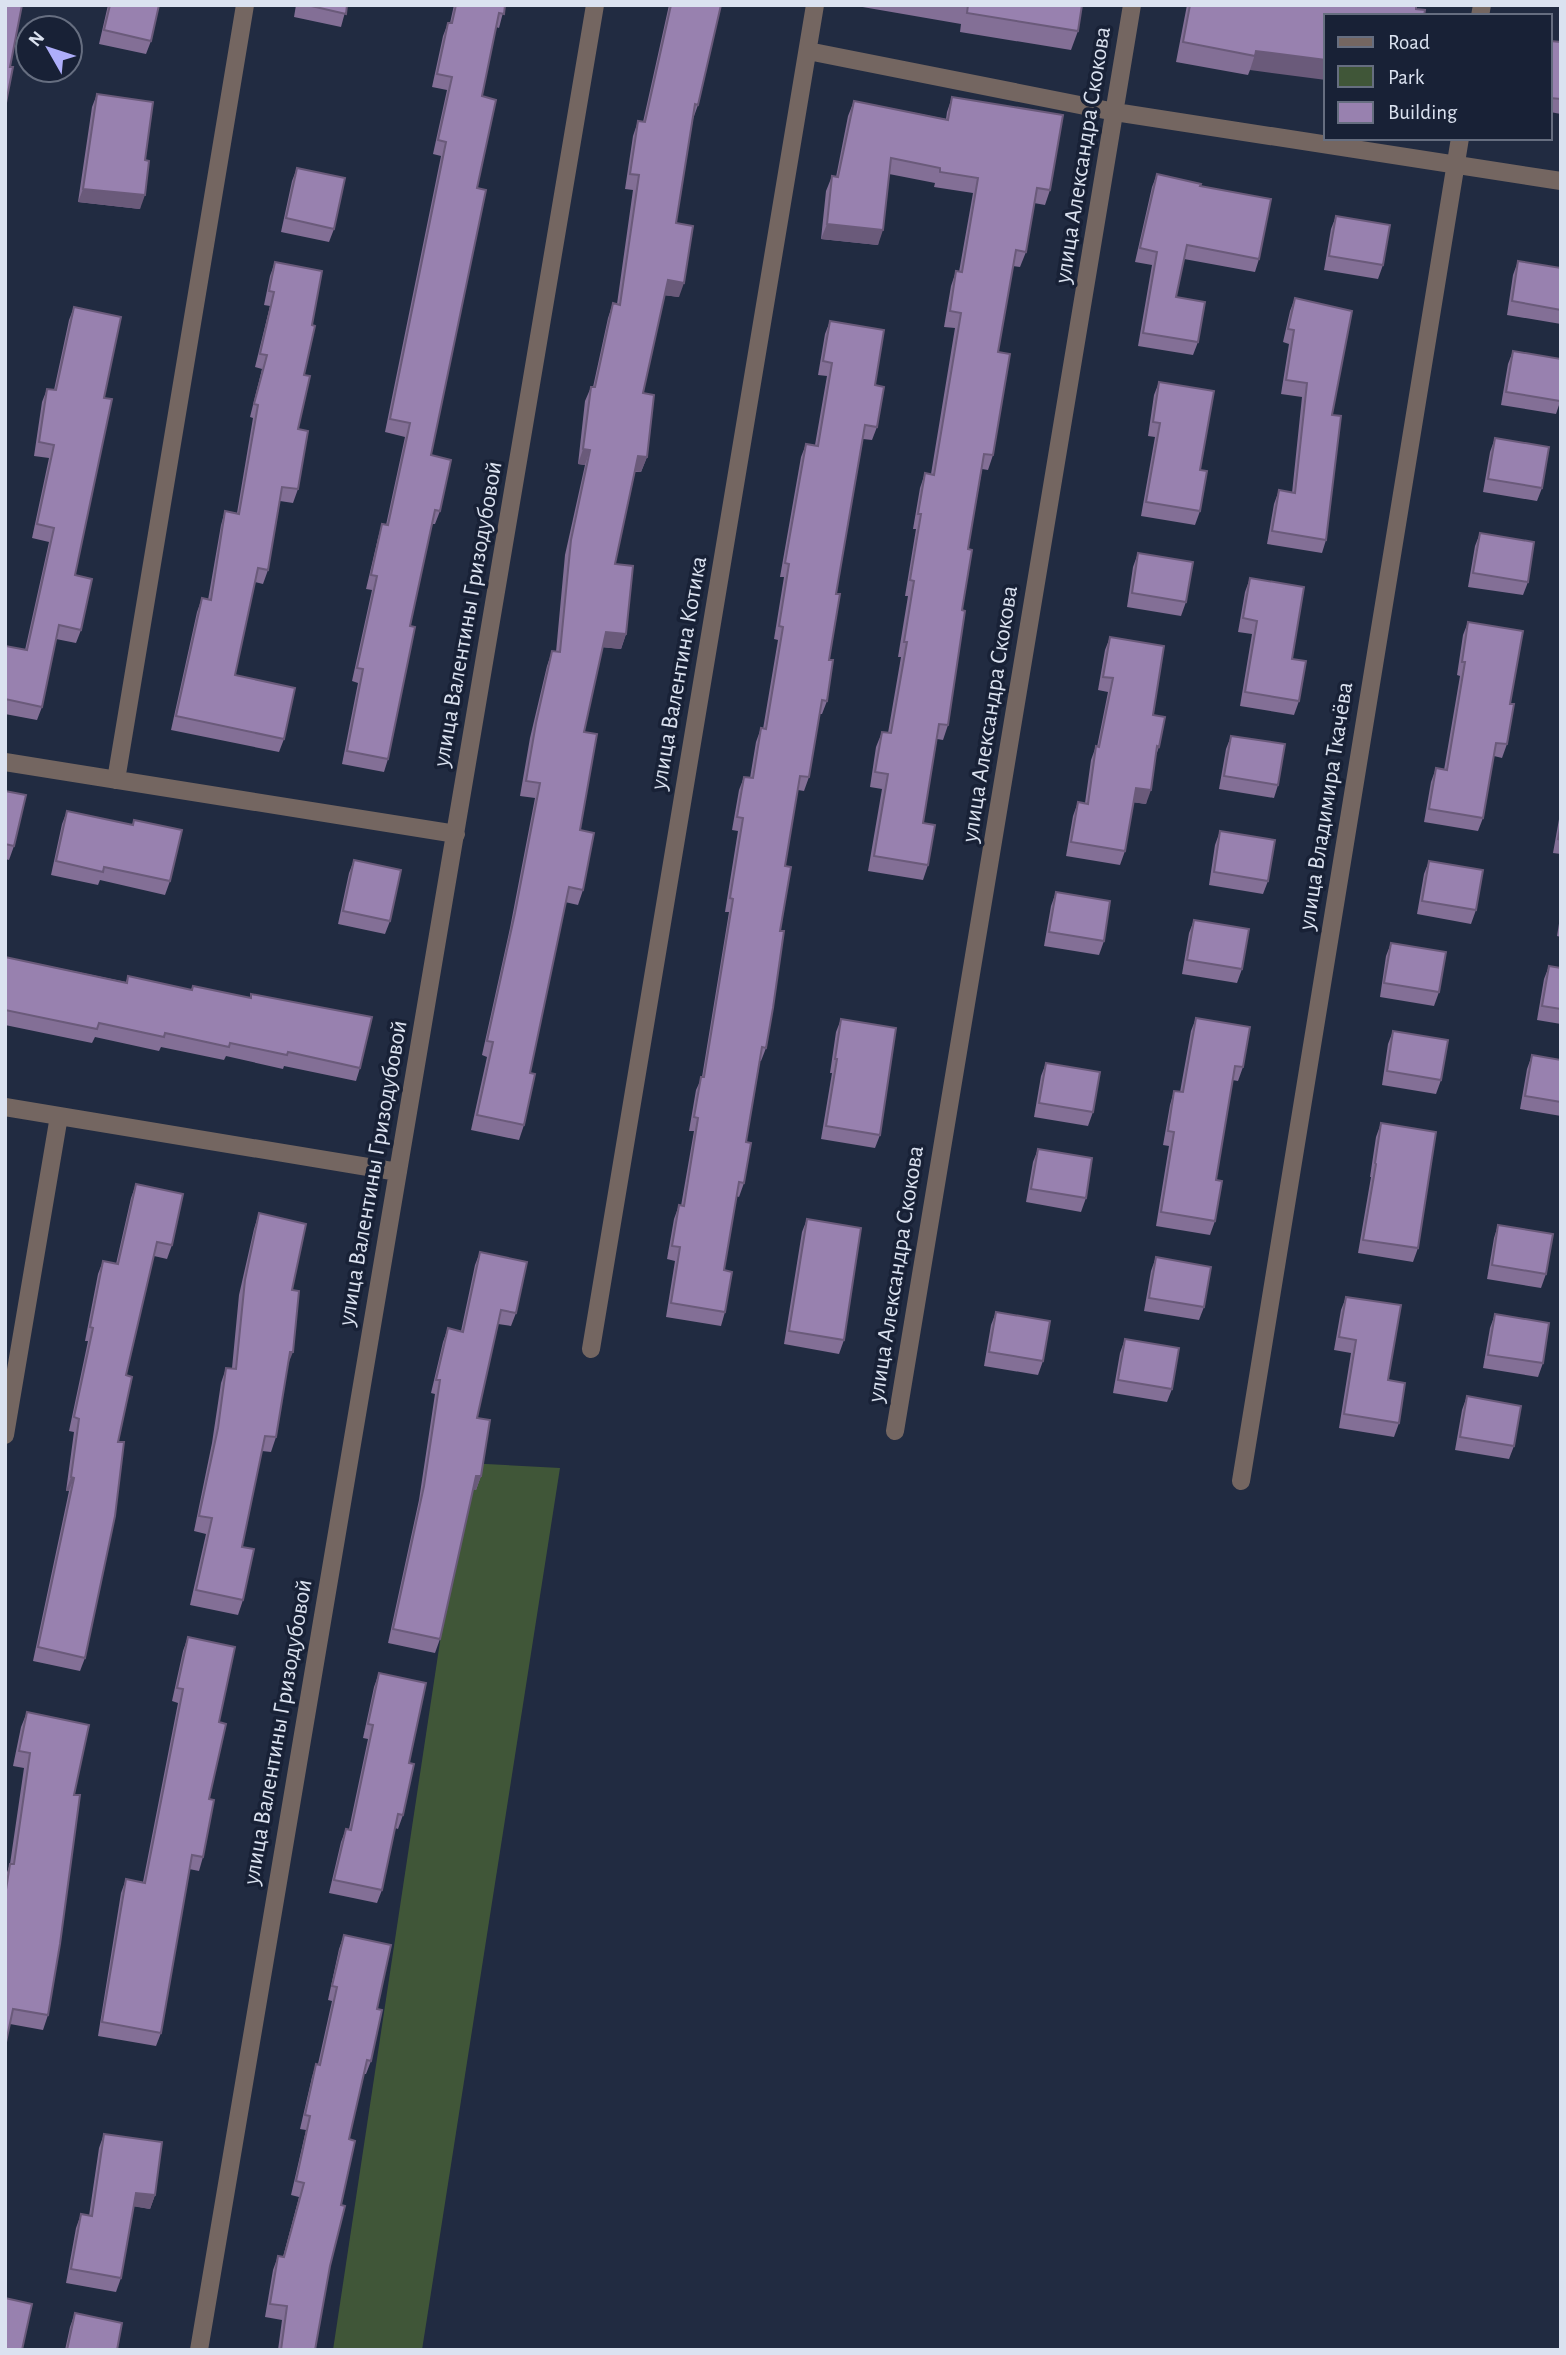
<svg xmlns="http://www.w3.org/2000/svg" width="1566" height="2355" font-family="'Alegreya Sans',sans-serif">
  <rect width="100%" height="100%" fill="#212b41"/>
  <path fill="#405638" d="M467,1463l93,5 -138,882h-89z"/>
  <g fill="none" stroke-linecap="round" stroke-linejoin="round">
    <path stroke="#746661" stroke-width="18" d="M1480,16l2,-11
      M808,51l307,61 446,69
      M5,762l451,72
      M116,780l129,-775
      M5,1107l393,65
      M591,1349l224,-1344
      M895,1431l237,-1426
      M5,1435l54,-319
      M1241,1481l219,-1343
      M199,2350l396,-2345"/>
  </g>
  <path fill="#836f96" d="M108,5h51l-8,36 -5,13 -47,-10z
    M296,5h51l-6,22 -47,-10z
    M454,5h51l-6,23 -3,-1 -14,69 -5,92 -46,267 9,56 -5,13h-3l-22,102 -22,133 -4,13 -42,-8 16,-81 -6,-2 20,-91 -6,-1 12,-51 4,-14 4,1 19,-88 -20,-5 56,-276 -8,-2 14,-64 -15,-3 11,-51 5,-13h2z
    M669,5h52l-23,100 -5,14 -17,104 3,74 -15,-2 -21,98 4,64 -6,15h-6l-20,92 11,70 -5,15 -19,-2 -18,85 -4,98 3,60 -5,15 -13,-3 -35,171 -6,52 -5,15 -48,-10 16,-73 -5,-2 28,-127 25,-130 -15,-2 10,-58 17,-72 5,-15 4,1 9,-97 20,-90 -7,-1 7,-63 6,-14h2l15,-69 5,-15 4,1 16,-114 -8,-1 8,-53 5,-15 5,1z
    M851,5h231l-4,26 -7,19 -111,-18 1,-8z
    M1187,5h229l-166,65 -2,5 -72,-13z
    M1550,41l11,1v72l-11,-2z
    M97,94l48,66 -5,49 -62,-7 14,-95z
    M952,97l98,93 -5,15 -11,-2 -8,49 -6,15 -7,-1 -15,86 -5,103 -5,15 -6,-1 -14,80 -20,176 -5,15 -6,-1 -14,84 5,42 -5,15 -55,-9 14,-82 -12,-2 6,-40 6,-15 6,1 13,-76h-3l10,-61h-3l11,-67h-3l7,-41 5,-15 6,1 24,-146 -11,-1 7,-41 5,-15 3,1 14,-79 -39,-6 1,-4 -46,-9 -11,71 -57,-6 5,-48 6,-15 4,1 12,-61 6,-15 92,18 1,-7z
    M297,168l37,61 -5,13 -48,-10 11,-51z
    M1157,174l43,12 59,73 -4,13 -71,-13 -8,38 22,45 -5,13 -55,-9 14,-81 -17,-3 17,-75z
    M1336,216l47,49 -5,14 -54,-9 7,-41z
    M1518,261l43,7v56l-54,-9 6,-40z
    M275,262l29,113 -6,54v60l-5,14 -13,-2 -12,69 -5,14 -8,-2 -20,93 49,64 -5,13 -108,-22 26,-118 5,-14 6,2 13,-75 4,-14 12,2 16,-95 -3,-1 12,-48 -7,-2 15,-61 -6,-1 6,-29z
    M1295,298l37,117 -6,125 -4,13 -55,-9 7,-40 5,-14 13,3 10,-96 -21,-3 8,-50 -6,-2 7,-31z
    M74,307l30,91 -29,177 6,55 -5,13 -20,-4 -14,68 -5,13 -32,-6v-67l20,3 24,-108 -17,-4 17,-80 -15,-2 8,-54 5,-13 7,1 15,-70z
    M830,321l45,64 2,42 -5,13 -9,-1 -27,155 -7,66 -2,41 -5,13h-3l-10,63 -5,14 -6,-1 -13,76 -5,65 -14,117 -5,13h-1l-14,81 -2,41 -5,14 -3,-1 -12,74 1,42 -4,14 -55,-9 9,-56 -8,-2 7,-40 5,-14 2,1 13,-75h-5l7,-41 6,-13 27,-165h-4l13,-81 -6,-1 7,-40 5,-13 6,1 6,-36 5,-14 2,1 15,-89 -4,-1 10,-62h-4l21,-120 5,-13 9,1 12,-69 -9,-1 7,-41z
    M1513,351l48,48 -5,15 -55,-9 7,-41z
    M1159,382l41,88v41l-5,14 -54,-9 14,-79 -7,-1 6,-41z
    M1495,438l47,50 -5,13 -54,-9 7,-40z
    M1480,533l48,49 -5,13 -55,-8 7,-41z
    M1138,553l48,49 -5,14 -54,-9 6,-40z
    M1250,578l49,123 -5,14 -54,-9 12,-72 -14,-2 7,-40z
    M1468,622l42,82 -3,40 -5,14 -8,-2 -11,62 -5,13 -54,-9 7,-40 5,-14 8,2 16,-94 -3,-1 6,-40z
    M1110,637l43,78 6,32 -4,11 -9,46 -13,-2 -8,49 -5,14 -54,-9 7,-40 5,-14 7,1 6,-43 5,-14 1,1 11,-55 -10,-2 7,-40z
    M1231,736l47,49 -4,13 -55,-9 7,-40z
    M5,791l9,55 -5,14 -4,-1z
    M1561,808v46l-8,-1z
    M67,811l66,14 1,-5 36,61 -5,14 -65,-15 -2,5 -47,-10 11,-51z
    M1220,831l48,50 -5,13 -54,-9 6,-40z
    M354,860l36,61 -5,13 -47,-10 11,-51z
    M1429,861l47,49 -5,14 -54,-10 7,-40z
    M1056,892l48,49 -5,14 -55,-9 7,-40z
    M1561,911v26l-4,-1z
    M1194,920l48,49 -5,14 -55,-9 7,-41z
    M1391,943l48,49 -5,14 -54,-9 6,-41z
    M5,957l121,25 2,-6 232,92 -4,13 -72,-15 -1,3 -57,-13 -2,4 -63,-13 -2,4 -64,-14 -3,6 -87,-18z
    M1549,966l12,2v56l-24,-4 7,-41z
    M1196,1018l47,49 -5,14 -6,-1 -16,100 -1,41 -5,14 -54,-9 13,-80 -6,-1 7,-40 4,-14 6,1 11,-61z
    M841,1019l39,116 -5,13 -54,-9 11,-66h-2l6,-41z
    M1393,1031l48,49 -5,14 -54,-9 6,-41z
    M1532,1055l29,5v56l-41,-7 7,-40z
    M1046,1063l47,49 -5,14 -54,-9 7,-41z
    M1381,1123l37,125 -5,14 -55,-9 13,-76h-1l6,-40z
    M1038,1149l48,49 -5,14 -55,-10 7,-40z
    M136,1184l36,61 -5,14 -13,-3 -28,119 -8,67 -33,216 -5,13 -47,-10 36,-170h-3l8,-59 -5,-1 19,-90h-3l13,-67 5,-13 13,3 15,-66z
    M259,1213l33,77 -5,77 -11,70 -5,15 -9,-1 -20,96 1,53 -5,15 -48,-10 16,-71 -12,-3 18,-88 9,-60 5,-15h6l7,-73 15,-66z
    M807,1219l37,121 -5,14 -55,-10 18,-112z
    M1498,1225l48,49 -5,14 -54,-9 7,-41z
    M480,1252l36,61 -5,13 -13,-2 -21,94 4,58 -5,14 -3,-1 -33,150 -5,14 -47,-10 31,-143 16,-106 -4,-1 12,-51 5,-14 13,3 14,-66z
    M1156,1257l48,50 -5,13 -55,-9 7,-40z
    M1346,1297l42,83 11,43 -5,14 -55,-9 12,-75 -17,-3 7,-40z
    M996,1312l47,49 -5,14 -54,-9 7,-41z
    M1495,1314l48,49 -5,14 -55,-9 7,-40z
    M1125,1339l47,50 -5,13 -54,-9 7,-40z
    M1467,1396l47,50 -5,13 -54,-9 7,-40z
    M188,1637l31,85 -10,77 -6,58 -4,14 -10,-2 -28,164 -5,13 -58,-10 23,-143 5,-14 17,3 35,-179 -6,-2 11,-50z
    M379,1673l30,90 -6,52 -5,14 -3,-1 -13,62 -5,13 -48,-10 12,-51 5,-13h3l19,-90 -5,-1 11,-51z
    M27,1712l47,83 -26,220 -5,15 -33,-6 -5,23v-169l5,-14 14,-96 -11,-2 8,-39z
    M344,1935l33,74 -6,52 -5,13h-2l-15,65 -8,66 -26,145h-37l4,-30 -17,-3 8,-47 5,-14 5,1 16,-60 -8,-2 15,-65 -6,-1 12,-52 4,-13h2l14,-63 -4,-1 11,-51z
    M104,2134l51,61 -5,14 -16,-3 -13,72 -5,14 -50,-9 10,-55 5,-14 8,2 10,-68z
    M75,2313l42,37h-52l5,-23z"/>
  <path fill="#6a5a7a" d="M1256,51l70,9v20l-76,-10z
    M83,189l62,6 -5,14 -62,-7z
    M827,224l56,6 -5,15 -57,-6z
    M668,280l16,3 -5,14 -17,-2z
    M583,449l7,1 -5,15 -7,-1z
    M638,456l9,1 -6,15 -8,-1z
    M606,632l20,2 -5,15 -21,-2z
    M1136,788l15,2 -5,14 -15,-2z
    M290,1352h3l-6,15z
    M476,1476h5l-5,14 -5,-1z
    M71,1477l3,1 -5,13h-3z
    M136,2193l19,2 -5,14 -19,-3z"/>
  <path fill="#9881af" stroke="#6a5a7a" stroke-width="2" d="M5,5h17l-12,62h3l-8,41z
    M110,5h49l-8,36 -47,-11z
    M307,5h40l-1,9z
    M456,5h49l-1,9 -5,-1 -17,83 14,4 -19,88 9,2 -55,265 20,5 -11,51 -5,-1 -25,116 5,1 -27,132 -41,-8 16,-82 -6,-1 20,-92 -6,-1 11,-51 6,1 22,-102 -20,-4 56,-277 -8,-2 14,-63 -15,-3 11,-51h4z
    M671,5h50l-23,100 -3,-1 -19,119 17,3 -9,57 -16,-3 -25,113 11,2 -7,62 -9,-1 -23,108 18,2 -7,68 -20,-2 -22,100 13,2 -17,96 14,3 -11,57 -14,-3 -39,186 5,1 -11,51 -47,-10 16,-73 -6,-1 28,-128 25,-130 -14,-2 10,-58 16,-72 8,1 11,-112 19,-90 -7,-1 8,-62h4l18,-84 7,2 19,-130 -9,-1 8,-53 7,1z
    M968,5h114l-4,26 -111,-18z
    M1190,5h226v4l9,1 -1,6h-98v44l-70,-9 -1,5 -72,-14z
    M1550,41l11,1v57l-11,-1z
    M97,94l56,8 -8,58 4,1 -4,34 -62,-6z
    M952,97l111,18 -13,75 -13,-2 -11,64 -10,-2 -18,102 12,2 -17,101 -9,-1 -16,95 4,1 -10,60 3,1 -17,114 -9,-1 -16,99 12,2 -7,40 -54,-9 14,-82 -13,-2 7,-40 9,1 16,-91h-3l10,-61 -4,-1 11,-66h-3l7,-41 9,2 27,-162 -11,-2 6,-40 6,1 16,-94 -38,-6v-4l-49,-10 -8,72 -56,-6 5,-48 6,1 16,-76 94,19z
    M297,168l48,10 -11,51 -48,-11z
    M1157,174l44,10 -1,2 71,13 -12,60 -72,-14 -11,52 29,5 -7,40 -55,-9 14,-81 -17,-4z
    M1336,216l54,9 -7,40 -54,-9z
    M1518,261l43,7v42l-49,-9z
    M275,262l47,9 -10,54 3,1 -11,49 6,1 -12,53 10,2 -10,58 -16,-2 -14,83 -10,-2 -23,107 60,13 -11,51 -108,-23 26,-118 9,2 14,-89 14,3 19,-109 -4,-1 13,-49 -7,-1 14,-62 -5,-1z
    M1295,298l57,13 -20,104 9,1 -15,124 -54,-9 7,-41 16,3 12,-110 -21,-3 8,-50 -6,-1z
    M74,307l47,10 -17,81 8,1 -37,176 17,4 -11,51 -22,-5 -17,82 -37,-8v-51l1,-2 21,4 27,-122 -17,-4 17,-79 -15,-3 8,-53 9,1z
    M830,321l54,9 -9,55 9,2 -7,40 -12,-2 -29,169h4l-11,66h4l-6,41 -5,-1 -13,77 -9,-1 -15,90 6,1 -11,64h4l-11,77 -7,40 -4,-1 -16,95 5,1 -7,40 -5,-1 -15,88 8,2 -7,40 -54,-9 9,-56 -8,-1 7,-41 5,1 14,-88 -4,-1 7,-40h3l29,-178 -3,-1 13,-80 -6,-1 7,-40 9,1 8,-50 5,1 17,-102 -4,-1 10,-62 -4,-1 21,-119 12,2 14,-83 -9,-2z
    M1513,351l48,8 -1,42 -54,-9z
    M1159,382l55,9 -14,79 7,1 -7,40 -54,-9 14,-79 -7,-1z
    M1495,438l54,9 -7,41 -54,-9z
    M1480,533l54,9 -6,40 -55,-9z
    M1138,553l55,9 -7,40 -54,-9z
    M1250,578l54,9 -12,72 14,2 -7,40 -54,-9 12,-71 -14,-3z
    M1468,622l55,9 -13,73h4l-7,40 -11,-1 -13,75 -54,-9 7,-41 11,2 18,-108h-3z
    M1110,637l54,9 -11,69 12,2 -6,30 -2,-1 -6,44 -15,-2 -11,63 -54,-9 7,-40 10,2 8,-58 3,1 14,-69 -10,-1z
    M1231,736l54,8 -7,41 -54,-9z
    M5,791l21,4 -12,51 -9,-2z
    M67,811l66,14 1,-5 48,10 -12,51 -66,-14 -1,5 -47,-11z
    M1561,823v17l-3,-1z
    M1220,831l55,9 -7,41 -54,-9z
    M354,860l47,10 -11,51 -47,-10z
    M1429,861l54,9 -7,40 -54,-9z
    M1056,892l54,9 -6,40 -55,-9z
    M1194,920l55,9 -7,40 -55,-9z
    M1391,943l55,9 -7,40 -55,-9z
    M5,957l122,26 1,-7 64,14 1,-4 58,12v-4l121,23 -12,51 -72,-16 -1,3 -57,-12 -1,4 -64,-14 -1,4 -65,-14 -2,6 -92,-19z
    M1549,966l12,2v41l-19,-3z
    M1196,1018l54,9 -7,40 -8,-1 -19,114 6,1 -7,40 -54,-9 13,-80 -6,-1 6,-40 9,1z
    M841,1019l55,9 -16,107 -54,-9 11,-67h-2z
    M1393,1031l55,9 -7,40 -54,-9z
    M1532,1055l29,5v42l-36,-6z
    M1046,1063l54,9 -7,40 -54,-9z
    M1381,1123l55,9 -18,116 -55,-8 13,-76 -1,-1z
    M1038,1149l54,9 -6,40 -55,-9z
    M136,1184l47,10 -11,51 -15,-3 -31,133 6,2 -14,65h6l-9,74 -30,142 -47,-11 36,-169 -3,-1 8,-58 -5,-2 19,-89 -3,-1 13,-66 15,3z
    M259,1213l47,11 -14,66 7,1 -6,61h-3l-14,85 -11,-1 -23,111 12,2 -11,51 -47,-10 16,-72 -13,-2 19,-88 8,-60 10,1 9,-89z
    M807,1219l54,9 -17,112 -55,-9z
    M1498,1225l55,9 -7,40 -54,-9z
    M480,1252l47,10 -11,51 -15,-3 -24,108 13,2 -9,56h-5l-36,163 -47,-10 31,-143 16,-106h-4l12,-52 15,4z
    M1156,1257l55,10 -7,40 -55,-9z
    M1346,1297l55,8 -13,75 17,3 -6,40 -55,-9 12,-74 -17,-3z
    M996,1312l54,9 -7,40 -54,-9z
    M1495,1314l54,9 -6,40 -55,-8z
    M1125,1339l54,9 -7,41 -54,-9z
    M1467,1396l54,10 -7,40 -54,-9z
    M188,1637l47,10 -16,75 7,2 -17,75 5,1 -11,57 -11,-2 -31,178 -59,-11 24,-143 19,4 38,-194 -6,-1z
    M379,1673l47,10 -17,80 5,1 -11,51 -5,-1 -16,76 -48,-10 12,-51 5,1 22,-105 -5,-1z
    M27,1712l62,13 -15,70h6l-20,149 -12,71 -35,-6 -8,38v-151l5,-32h4l16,-111 -11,-2z
    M344,1935l47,10 -14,64 5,1 -11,51 -4,-1 -18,79 6,2 -14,64 4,1 -15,60 -15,84h-34l6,-44 -17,-2 8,-48 6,1 20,-74 -8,-2 14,-65 -5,-1 11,-51 4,1 17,-78 -5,-1z
    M104,2134l58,8 -7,53 -19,-2 -15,85 -50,-9 10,-55 11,2z
    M5,2298l27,6 -10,46 -17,-1z
    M75,2313l47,10 -5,27h-50z"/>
  <g text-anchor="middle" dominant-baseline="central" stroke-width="7" stroke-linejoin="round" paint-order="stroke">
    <g font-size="24" fill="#dbe2f0" stroke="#182136">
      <text transform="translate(1083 155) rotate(-81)">улица Александра Скокова</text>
      <text transform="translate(468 614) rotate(-80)">улица Валентины Гризодубовой</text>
      <text transform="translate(679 673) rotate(-80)">улица Валентина Котика</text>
      <text transform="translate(990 714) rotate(-81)">улица Александра Скокова</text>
      <text transform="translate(1326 806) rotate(-81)">улица Владимира Ткачёва</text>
      <text transform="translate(373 1173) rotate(-80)">улица Валентины Гризодубовой</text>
      <text transform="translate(896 1274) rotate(-81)">улица Александра Скокова</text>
      <text transform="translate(278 1732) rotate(-80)">улица Валентины Гризодубовой</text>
    </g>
  </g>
  <rect width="1566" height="2355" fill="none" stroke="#dbe2f0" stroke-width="14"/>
  <rect x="1324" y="14" width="228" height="126" fill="#182136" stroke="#666e80" stroke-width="2"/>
  <rect x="1338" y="37" width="35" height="10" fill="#746661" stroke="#666e80" stroke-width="2"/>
  <text x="1388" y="49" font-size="21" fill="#dbe2f0">Road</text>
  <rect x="1338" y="66" width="35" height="21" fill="#405638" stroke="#666e80" stroke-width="2"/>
  <text x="1388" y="84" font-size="21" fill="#dbe2f0">Park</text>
  <rect x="1338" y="102" width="35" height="21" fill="#9881af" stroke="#666e80" stroke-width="2"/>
  <text x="1388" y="119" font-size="21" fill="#dbe2f0">Building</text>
  <g transform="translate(49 49) rotate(309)"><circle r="33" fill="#182136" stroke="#666e80" stroke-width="2"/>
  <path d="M0-5L12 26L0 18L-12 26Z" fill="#aeaefa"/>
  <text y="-10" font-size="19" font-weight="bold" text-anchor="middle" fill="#dbe2f0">N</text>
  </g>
</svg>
